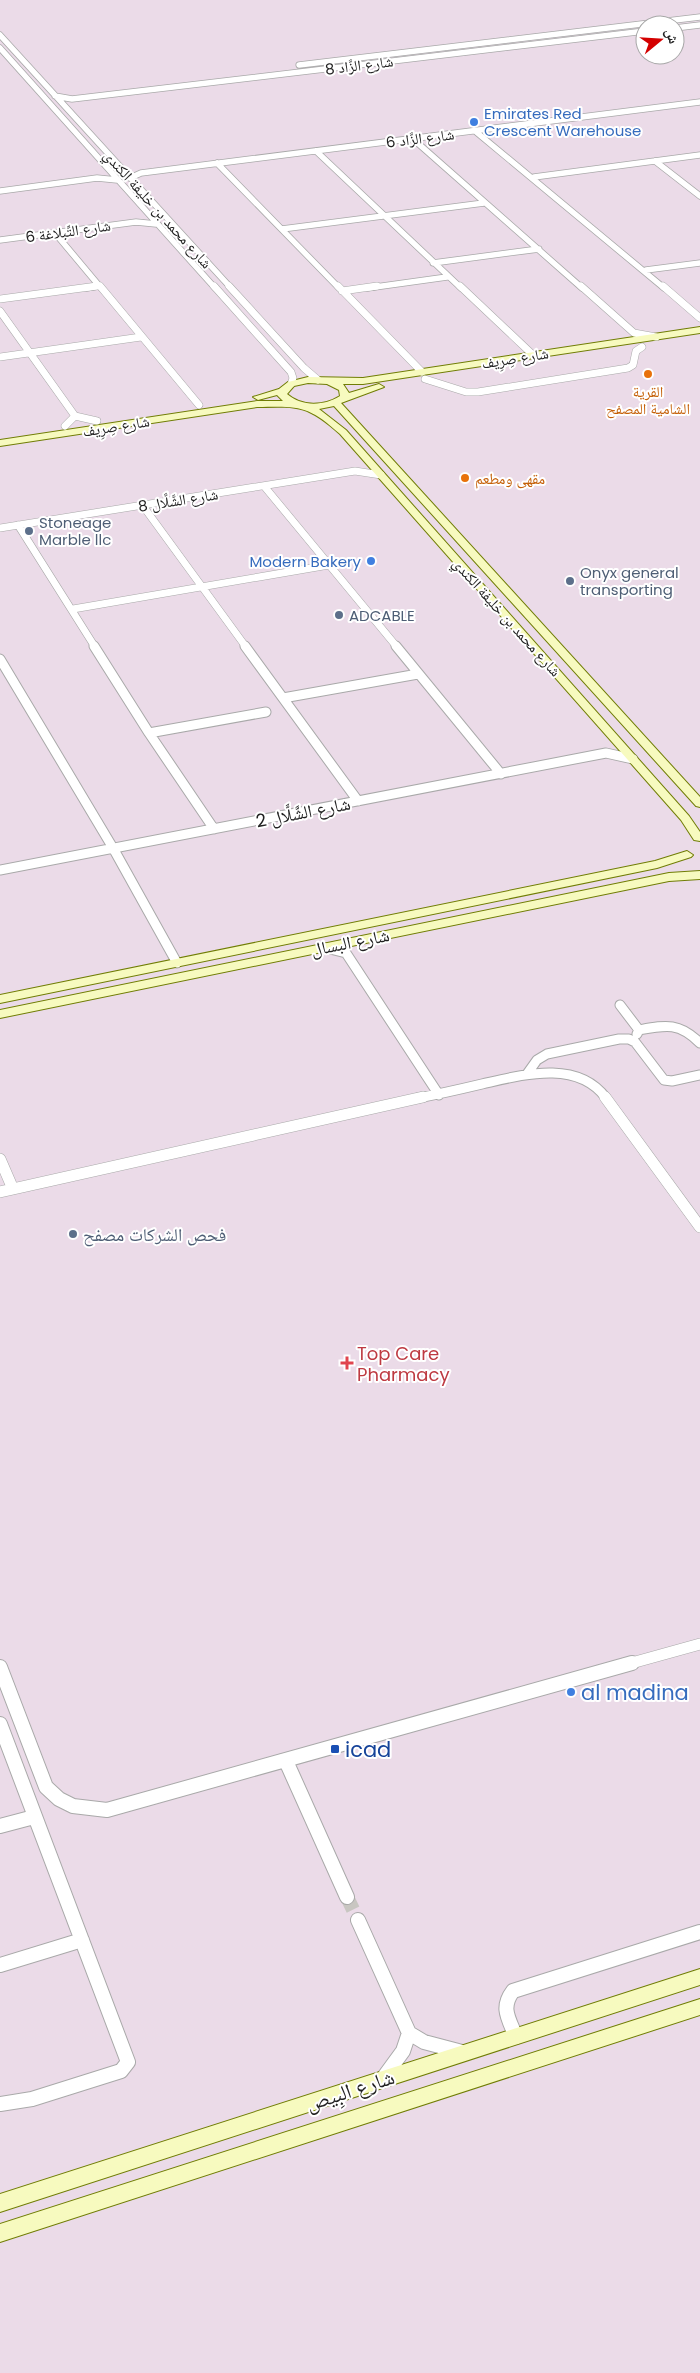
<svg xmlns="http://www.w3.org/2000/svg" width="700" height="2373" font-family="Poppins,'Noto Naskh Arabic',sans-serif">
  <rect width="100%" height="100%" fill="#f2efe9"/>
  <path fill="#ebdbe8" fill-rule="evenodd" d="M0,0h700v2373h-700zM645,25h30v30h-30z"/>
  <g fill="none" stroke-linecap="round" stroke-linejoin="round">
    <path stroke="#c8c6c1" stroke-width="14" stroke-dasharray="14 7" stroke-linecap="butt" d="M347,1897l11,23"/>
    <g stroke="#a9a9a9" stroke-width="7">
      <path id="street-far4" d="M675,28l25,-3
        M0,35l231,253
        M0,48l215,240
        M299,65l401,-48
        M55,96l17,3 573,-68
        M475,131l189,157
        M413,139l169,149
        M316,151l145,137
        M655,161l45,35
        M217,163l122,125
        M534,177l166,-22
        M130,178l11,-5 559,-71
        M0,191l97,-13 20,2
        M282,229l202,-26
        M55,233l46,55
        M0,240l136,-18 20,2
        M433,263l106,-14
        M646,270l54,-7
        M87,288l12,-2
        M368,288l79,-11"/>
    </g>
    <g stroke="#a9a9a9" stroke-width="8">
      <path id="street-far3" d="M100,286l99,119
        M214,286l77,86 2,6 -2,6
        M229,286l75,82 14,12
        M338,286l84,86
        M460,286l73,69
        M581,286l53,47 22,4
        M663,286l37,32
        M342,291l35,-5
        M0,299l97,-13
        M0,311l75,105 22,5
        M0,357l141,-20
        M425,379l41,13h12l150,-24 5,-3 3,-14 6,-4
        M65,426l10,-10
        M264,486l133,161
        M143,506l103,141
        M18,525l77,122
        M0,528l355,-57 26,4
        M73,609l256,-44"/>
    </g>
    <g stroke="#a9a9a9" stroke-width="11">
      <path id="street-far2" d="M94,646l55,87 65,96
        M245,646l113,155
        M396,646l105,128
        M0,659l113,189 64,115
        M283,698l135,-24
        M149,733l117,-21
        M0,870l606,-117 27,6
        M322,947l24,6 93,142
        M620,1005l19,25 -2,4
        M639,1030c27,-5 40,-8 61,13
        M527,1074l10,-14 10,-6 72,-15h10l6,3 29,38 8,1 28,-6
        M418,1098c21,-4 43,-9 64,-14 40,-9 95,-25 124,14"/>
    </g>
    <g stroke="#a9a9a9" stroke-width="12">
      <path id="street-far1" d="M605,1097l95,130
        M0,1159l13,30
        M0,1192l423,-95
        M628,1664l72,-20"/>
    </g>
    <g stroke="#a9a9a9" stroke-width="16">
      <path id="street" d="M0,1667l46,120 13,12 14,7 34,4 525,-147
        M0,1724l128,338 -7,9 -89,28 -32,5
        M286,1761l61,136
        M0,1826l34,-9
        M358,1920l51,113 15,9 38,10
        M0,1965l82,-25
        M516,2037c-7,-18 -16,-29 -3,-46l187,-59
        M384,2077l19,-26 6,-18"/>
    </g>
    <g stroke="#707d05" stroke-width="2">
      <path id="secondary" d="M700,327v6l-337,51h-20l6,9 30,-9 5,3 -43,16 359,394v10l-4,-1 -362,-400 -15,3 27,21 343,386 11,16v9l-6,-1 -13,-20 -341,-386c-32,-29 -41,-28 -83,-27l-257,39v-6l257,-39h26l-6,-6 -19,5 -5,-3 26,-8 9,-7 20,-5 55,1zM308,383l19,1 12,6 1,6c-16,10 -38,11 -53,-2l7,-8z
        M687,851l6,4 -2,2 -34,11 -657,135v-8l655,-134z
        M700,871v8l-31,2 -669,137v-8l669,-137z
        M700,1969v16l-700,227v-18z
        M700,1999v16l-700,227v-18z"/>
    </g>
    <use href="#street-far4" stroke="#fff" stroke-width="5.5"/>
    <use href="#street-far3" stroke="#fff" stroke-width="7"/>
    <use href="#street-far2" stroke="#fff" stroke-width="9"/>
    <use href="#street-far1" stroke="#fff" stroke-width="11"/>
    <use href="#street" stroke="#fff" stroke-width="14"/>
    <use href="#secondary" fill="#f7fabf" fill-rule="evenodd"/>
  </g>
  <g fill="#3f7fe0" stroke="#fff" stroke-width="2">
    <circle cx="474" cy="122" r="5"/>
    <circle cx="371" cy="561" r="5"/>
    <circle cx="571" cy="1692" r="5"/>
  </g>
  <g fill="#e8710a" stroke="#fff" stroke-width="2">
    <circle cx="648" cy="374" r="5"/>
    <circle cx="465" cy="478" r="5"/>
  </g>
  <g fill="#5c6f8a" stroke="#fff" stroke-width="2">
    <circle cx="29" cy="531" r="5"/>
    <circle cx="570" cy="581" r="5"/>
    <circle cx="339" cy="615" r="5"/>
    <circle cx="73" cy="1234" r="5"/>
  </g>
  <path fill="#e0444e" stroke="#fff" stroke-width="2" d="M344.5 1355.5h5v5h5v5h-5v5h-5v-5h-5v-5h5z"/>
  <rect fill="#1a4fb4" stroke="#fff" stroke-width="2" x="330" y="1744" width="10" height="10" rx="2.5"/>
  <g text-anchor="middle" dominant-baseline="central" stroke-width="4" stroke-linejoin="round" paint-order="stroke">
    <g font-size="15" fill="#222" stroke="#fff">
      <text transform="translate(359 65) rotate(-7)">شارع الزَّاد 8</text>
      <text transform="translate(420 138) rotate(-7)">شارع الزَّاد 6</text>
      <text transform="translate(158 209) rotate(48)">شارع محمد بن خليفة الكندي</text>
      <text transform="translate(68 231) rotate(-8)">شارع التِّبلاغة 6</text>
      <text transform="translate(515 358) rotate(-9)">شارع صِرِيف</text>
      <text transform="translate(116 426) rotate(-9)">شارع صِرِيف</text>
      <text transform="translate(178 500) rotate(-9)">شارع الشَّلَّال 8</text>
      <text transform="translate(507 617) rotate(48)">شارع محمد بن خليفة الكندي</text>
    </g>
    <g font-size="15" fill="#366cbe" stroke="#fff" text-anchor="start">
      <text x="484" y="113">Emirates Red<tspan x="484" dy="17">Crescent Warehouse</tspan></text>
      <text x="361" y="561" text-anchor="end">Modern Bakery</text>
    </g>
    <g font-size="15" fill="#c56008" stroke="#fff">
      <text x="648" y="391">القرية<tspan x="648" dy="17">الشامية المصفح</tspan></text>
      <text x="475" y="478" text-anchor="start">مقهى ومطعم</text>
    </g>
    <g font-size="15" fill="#4e5e75" stroke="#fff" text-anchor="start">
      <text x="39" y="522">Stoneage<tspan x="39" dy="17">Marble llc</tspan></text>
      <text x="580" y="572">Onyx general<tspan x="580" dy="17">transporting</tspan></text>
      <text x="349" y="615">ADCABLE</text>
    </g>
    <g font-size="18" fill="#222" stroke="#fff">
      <text transform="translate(303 812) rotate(-11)">شارع الشَّلَّال 2</text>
      <text transform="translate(350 942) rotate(-11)">شارع البسال</text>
    </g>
    <g font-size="18" fill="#4e5e75" stroke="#fff" text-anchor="start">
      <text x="83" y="1234">فحص الشركات مصفح</text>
    </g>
    <g font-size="18" fill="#be3a42" stroke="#fff" text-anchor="start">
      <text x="357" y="1353">Top Care<tspan x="357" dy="21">Pharmacy</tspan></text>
    </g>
    <g font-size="21" fill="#366cbe" stroke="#fff" text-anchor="start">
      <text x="581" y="1692">al madina</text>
    </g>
    <g font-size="21" fill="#164399" stroke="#fff" text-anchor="start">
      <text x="345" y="1749">icad</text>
    </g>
    <g font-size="21" fill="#222" stroke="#fff">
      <text transform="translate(350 2090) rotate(-18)">شارع البِيص</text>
    </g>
  </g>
  <g transform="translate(660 40) rotate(72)"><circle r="24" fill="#ffffff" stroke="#a7a7a7"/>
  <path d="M0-4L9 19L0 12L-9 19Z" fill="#d40000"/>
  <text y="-8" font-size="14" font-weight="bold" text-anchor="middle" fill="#222222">ش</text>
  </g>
</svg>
